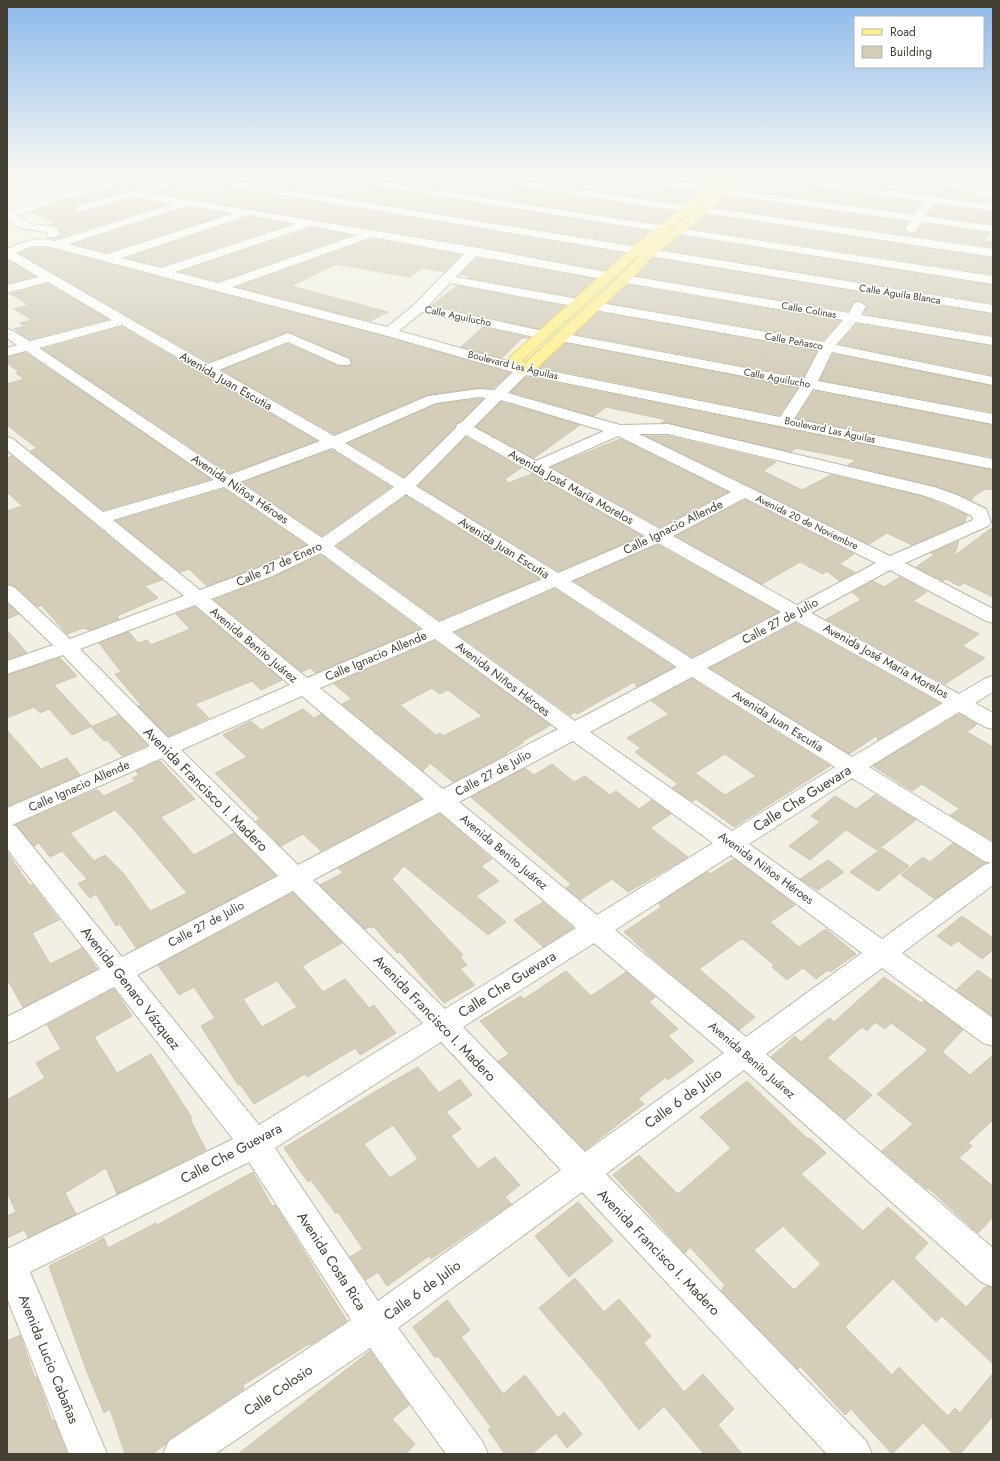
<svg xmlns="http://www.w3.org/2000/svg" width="1000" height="1461" font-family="Jost,sans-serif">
  <rect width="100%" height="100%" fill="#f2f0e4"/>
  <path fill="#c2e6ac" d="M7,177h67l-67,15z"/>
  <path fill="#d3cdb9" stroke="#cec6ad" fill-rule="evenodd" d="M146,177h30l-101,29 -2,3 6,4 54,-14 34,5 -112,35 -5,-1h7l4,-6 -5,-6 -7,-1 8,-2 -26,-11 29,-8 -2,-1 86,-23z
    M217,177h113l6,4 314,50 -17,14z
    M362,177h109l6,4 198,31 -16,12z
    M505,177h110l6,4 77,11 -14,12z
    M651,177h67l-10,8z
    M745,177l22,2 4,2 150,22 -7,10 -180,-25z
    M803,177h116l2,3 69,20 -1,3z
    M941,177h27l25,7v7z
    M192,182l432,71 -19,17 -131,-24 -320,-53z
    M726,196l182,26 -4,8 6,4 6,-1 7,-9 66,9 -5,8 9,1v5l-279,-40z
    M935,205l58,8v11l-65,-9z
    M187,208l41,6 -121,38 -34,-8z
    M706,215l287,43v16l-304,-46z
    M249,217l41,7 -129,42 -35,-8z
    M311,228l40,7 -133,46 -38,-9z
    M680,236l313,49v18l-330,-53z
    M372,239l89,16 -16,17 -23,-4 -13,9 -73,-13 -45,22 97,26 -18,9 -133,-34z
    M32,248h15l337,88 126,37 -17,15h-14l-52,7 -93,39 -112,-64 66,-26 50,22h12l2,-5 -2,-3 -63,-26 -79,30 -189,-109z
    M477,258l118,21 -20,18 -107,-19 2,-2 -9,-2z
    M653,258l340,56v21l-130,-21 4,-8 -7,-5 -7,1 -5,9 -212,-35z
    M7,260l28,16 -28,7z
    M48,284l60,35 -78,20 -11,-6 -5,-4 11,-3 -5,-3 12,-3 -18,-11 14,-4 -17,-11z
    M627,285l213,36 -17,19 -215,-37z
    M457,286l108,20 -26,23 -107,-24z
    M598,312l219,39 -14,26 -228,-43z
    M857,324l136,22v29l-154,-31z
    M122,327l195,114 -88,32 -186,-124z
    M483,327l47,11h-8l-20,20 -41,-11z
    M565,343l233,45 -19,27 -239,-48z
    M26,353l185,126 -108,31 -73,-59 7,-3 -30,-23v-41l17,-5 -8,-6 3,-1 -12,-9v-6z
    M833,354l160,32v26l-173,-32z
    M526,377l467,93v20l-8,-1 -12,8 -1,3 -38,-14 -86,-21 8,-5 -60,-12 -5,4 -123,-29h-7l6,-3 -61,-13 -12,9 -83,-24z
    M814,391l179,34v32l-197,-39z
    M479,399h4l-23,23 -3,1 -2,4 -51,50 -56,-34 88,-39z
    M501,402l79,23 -46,33 -58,-31z
    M646,436h22l108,26 -13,9 39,19 29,-15 91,21 45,19 -2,7 -53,23 -25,-12 -18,11z
    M466,437l55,31 -16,11 3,4 24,-9 110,62 -84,35 -140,-85z
    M620,439l108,53 -68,35 -109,-60z
    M332,450l59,37 -69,49 -79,-54z
    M12,456l150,124 -17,6 13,12 -41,18 2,3 -29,11 -7,-2 -16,6 -26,-29 -3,2 -23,-21 -8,-2v-73l15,-5 -15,-14v-34z
    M224,489l82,56 -51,23 -48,18 -18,-17 -9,3 -64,-51z
    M406,496l133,83 -100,41 -102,-74z
    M745,500l109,54 -15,10 16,8 -16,9 -12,-10 -4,3 -23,-12 -38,22 -86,-48z
    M993,527v70l-29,-14 -5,3 -13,-7 -3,2 -27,-14 18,-12 -3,-2 28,-12 -5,15z
    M658,545l120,67 -86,45 -118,-76z
    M321,555l99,74 -104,44 -6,-5 -8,4 -88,-72 57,-22z
    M900,577l27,15 -14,9 66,33 -17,12 23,12 -40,26 -119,-65 35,-19 -9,-8 21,-11 11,6z
    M555,589l119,78 -37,20 -3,-5 -57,32 -2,-2 -5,3 -115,-83z
    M7,603l12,11 -12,5z
    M195,607l87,73 -21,10 -9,-9 -57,23 14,14 -41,18 -30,-30 3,-1 -26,-31 6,-2 -22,-29 30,-11 9,11 9,-3 4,5 39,-16 -14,-15z
    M796,623l144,80 -62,37 -2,-4 -27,18 -139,-86z
    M7,630l20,23 -20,6z
    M435,641l116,84 -28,16v2l-17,10 1,1 -54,28 -23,-19 -7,8 -81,-67 10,-5 -18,-15zM432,688l8,6 8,-4 34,26 -39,20 -3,-3 -4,2 -36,-30z
    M60,658l17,18 -23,9 38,41 -20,9 -23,-26 -9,4 -6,-6 -27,11v-43z
    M692,679l138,87 -96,61 -38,-28 -4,2 -20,-13 6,-4 -43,-32 6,-4 -14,-10 42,-24 -18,-13zM725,754l31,22 -31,19 -30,-22z
    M303,709l11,9 7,-4 100,85 -100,52 -18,-17 -22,12 -25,-25 4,-2 -45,-46 32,-16 -24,-22 28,-14 10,9z
    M959,714l18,10 -10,8 26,15v94l-43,-26 10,-6 -38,-25 -10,7 -39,-25z
    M118,715l29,30 -25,11 -15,-16 -3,1 -13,-14z
    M7,730l34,39 26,-11 13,17 -73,31z
    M160,761l35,38 -34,18 33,38 40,-22 42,43 -140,72 -16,-24 -4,2 -20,-32 -6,4 -12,-14 9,-5 -25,-28 -12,6 -11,-14 -5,3 -18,-21 77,-34 5,-1 6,6 31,-15 -3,-3 7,-3 -3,-4zM115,810l19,20 53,63 -37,18 -26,-37 -19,-19 -11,6 -24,-28z
    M552,764l22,18 11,-6 25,19 6,-4 23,18 13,-9 19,14 -21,14 38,29 -60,35 -16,-13 -32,21 -14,-12 5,-4 -100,-87 54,-29 9,7z
    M875,795l41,25 -39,30 -31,-20 -36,30 -21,-14 31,-24 -9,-6 24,-20 21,13z
    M440,814l52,45 -11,7 18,15 -23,15 30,26 -18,13 -84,-69 -12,13 71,76 -3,2 7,8 -7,4 15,16 -31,18 -44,-51 -3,1 -23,-26 -3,1 -1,-1 -5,2 -45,-44 23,-12 -5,-5z
    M953,843l32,20 -50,36 -34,-24 22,-18 7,5z
    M882,848l27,18 -31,25 -28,-19z
    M7,852l23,34 2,-2 27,36 -27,13 18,31 32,-16 15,21 -74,38 -16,-28z
    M734,859l61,46 -25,17 29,25 27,-18 30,25 -26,18 -2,-2 -12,9 -13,-11 -16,12 -15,-13 2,-2 -30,-25 -3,-1 -42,30 56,48 -16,13 -89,-74 -26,-24 37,-25 -2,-4 48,-31 3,2z
    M828,860l16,12 -26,18 -18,-11z
    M293,893l49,50 -40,23 21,26 22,-13 24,29 5,-3 22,28 -36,22 -5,-7 -48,29 -2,-3 -51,30 -14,-20 -2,1 -37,-59 14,-8 -21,-31 -15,8 -21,-30zM277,981l20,26 -35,20 -19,-28z
    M543,902l30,26 -30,19 -29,-27z
    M962,916l31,22v12l-11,9 -24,-18 -7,5 -14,-10z
    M978,970l15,11v35l-37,-26z
    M566,971l25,25 35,-24 29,25 -6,5 29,27 -10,7 26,25 -26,19 -2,-3 -28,22 6,5 -59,46 -87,-89 11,-7 -29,-33 41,-25 3,3z
    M884,977l37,26 3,-2 39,29 -21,22 28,23 23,-20v65l-25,23 4,3 -13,12 34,28v31l-15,16 -50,-45 -1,1 -45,-38 31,-27 -36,-30 51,-44 -37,-27 -6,6 -10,-7 -8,9 -5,-4 -35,31 45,37 -27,25 -74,-63 24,-21 6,6 28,-24 5,4z
    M114,989l18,27 -38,21 23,36 34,-19 41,64 -2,1 16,31 -89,44 -11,-26 -41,25 11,21 -48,23 -4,-7 -17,8v-22l9,-4 -9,-20v-92l38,-22 -9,-15 25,-14 -14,-24z
    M418,1067l21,26 21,-14 12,16 -26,17 15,17 -10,7 27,33 17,-12 25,28 -15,12 6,7 -80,55 -2,-3 -42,30 -9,-14 -12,8 -16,-23 13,-8 -25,-37 -2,2 -25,-34 -3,2 -24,-34 92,-57zM393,1125l25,34 -28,19 -26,-34z
    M747,1081l61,58 2,-1 16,15 -25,21 62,57 25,-24 40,36 -14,15 52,49 20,-21 7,2v76l-51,-48 -6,6 -43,-43 -48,48 47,48 7,-8 49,49 7,-8 5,5 33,-40v43l-33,38h-7l-30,-31 -31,31 -41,-45 -6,6 -45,-49 -2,3 -77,-79 4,-5 -35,-38 -5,6 -72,-78 26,-20 39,39 53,-46 -31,-31zM783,1226l38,38 -27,26 -40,-40z
    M253,1172l19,34 3,-1 72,116 -37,24 -1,-1 -66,41 1,4 -76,51 -3,5 -13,9h-27l-15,-45 -6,4 -17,-41 -38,-106 55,-28 4,10 48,-25 1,2z
    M578,1202l35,39 -44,36 -34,-41z
    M575,1278l29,34 15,-13 32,37 -7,7 40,49 19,-18 31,35 -16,16 24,29h-38l-40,-48 -25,24 -36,-47 -64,-75z
    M447,1300l23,30 -9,7 42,57 22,-19 33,43 6,-6 18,22 -15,14 -11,-15 -24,21h-27l-17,-24 3,-3 -53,-71 -3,2 -22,-31z
    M20,1335l15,43 2,-1 15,44 2,-1 13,34h-60v-113z
    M370,1351l39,54 -17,14 23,25 -9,10h-168z"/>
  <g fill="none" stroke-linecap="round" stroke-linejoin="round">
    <g stroke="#bdb9a7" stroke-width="2">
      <path id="minor" d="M128,177h17l-1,2 -89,23 -38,14 13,8 25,3 5,6 -4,4h-8l-2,-2 2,-3 -29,-4 -12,-10v-6l40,-15z
        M181,177h28l784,128v8l-801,-133 -45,13 327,54 138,26 2,3 -2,3 -4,1 -132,-24 -20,21 122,22 6,4 -6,4 -128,-24 -22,23 115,25 5,1 2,3 -2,3 -5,1 -121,-27 -23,19 126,35 255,51 20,-30 -239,-46 -5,-1 -2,-3 2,-3 5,-1 243,46 15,-29 -224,-40 -7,-4 7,-4 229,40 19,-22 -223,-38 -2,-3 2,-3 4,-1 225,38 5,-10 5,-1 7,4 -5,9 132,22v8l-137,-23 -20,23 157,32v8l-161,-33 -14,29 175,33v10l-180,-35 -19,30 199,40v10l-467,-94 -18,18 112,32 48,-1 266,63 23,8 29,14 5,13 -3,4 -83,37 88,46v14l-7,-2 -96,-51 -79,43 148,81 27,-16 7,-2v16l-18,11 18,10v16l-8,-2 -26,-15 -90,55 124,76v42l-91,68 91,65v28l-10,-3 -101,-75 -116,86 227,194v39l-12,-5 -237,-212 -138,104 260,267 6,13h-45l-245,-262 -184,136 84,113 6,13h-42l-76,-106 -155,106h-52l6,-13 182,-121 -102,-158 -219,110 77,182h-38l-62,-156v-49l226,-110 -119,-152 -97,52 -10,4v-26l93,-48 -93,-120v-41l143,-62 -87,-91 -56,19v-13l46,-16 -46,-44v-16l7,2 56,52 114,-43 -177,-146v-13l6,2 90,73 111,-32 -188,-129 -19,5v-8l10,-3 -10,-7v-10l23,13 82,-21 -64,-38 -41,11v-8l32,-8 -32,-19v-9c16,-7 30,-13 48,-8l118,-37 -40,-7 -54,15 -5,-3 1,-2zM187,206l48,7 -128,41 -39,-10zM249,215l47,9 -135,44 -40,-10zM311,226l46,9 -139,48 -43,-11zM372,237l92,17 -50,51 -27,22 -155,-40zM32,246h15l337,89 129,37 -19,18 -15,-1 -51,7 -94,40 -115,-66 69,-28 51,23h10l2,-3 -2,-3 -61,-26 -80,31 -192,-111zM122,325l198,116 -91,34 -190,-127zM479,397l7,1 -25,25 -4,1 -1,4 -52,51 -59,-36 91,-40zM501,400l103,31 -68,30 -62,-34zM639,434h29l254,61 23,8 27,13 1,4 -83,36zM466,435l179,101 -87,37 -142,-87zM618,436l113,56 -71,37 -112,-62zM332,448l62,39 -72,51 -82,-56zM224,487l85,58 -53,24 -56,21 -87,-70zM406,494l136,85 -103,43 -105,-76zM745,498l131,65 -79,42 -124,-69zM658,543l123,69 -89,47 -121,-78zM321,553l102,76 -116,49 -96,-79 59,-22zM555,587l122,80 -102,54 -123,-89zM195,605l95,80 -122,53 -88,-89zM796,621l147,82 -91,54 -145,-89zM435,639l123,90 -115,60 -123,-101zM692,677l143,90 -103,64 -142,-99zM302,696l122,103 -126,66 -117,-115zM573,741l140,102 -116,72 -138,-113zM162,758l116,118 -156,81 -106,-131 -4,-1zM852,778l132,83 7,2 -7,2 -102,74 -133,-95zM440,812l136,116 -131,81 -132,-129zM731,855l131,98 -116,84 -131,-107zM293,891l130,132 -164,102 -122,-150zM594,943l130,110 -139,99 -122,-125zM441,1042l120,128 -183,131 -103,-153z
        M331,177h23l310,49 6,3 -6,3 -328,-52z
        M472,177h24l192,29 5,3 -5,3 -211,-32z
        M616,177h26l273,38 9,-13 -153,-22 -5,-3h26l201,28v6l-59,-8 -9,13 68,10v6l-71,-10 -7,10 -4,1 -6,-3 6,-9 -290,-41z
        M920,177h16l57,16v6l-72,-20z
        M703,207l290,42v8l-294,-45 -1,-2 1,-2z
        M677,228l316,48v8l-320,-51 -2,-2 2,-2z"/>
    </g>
    <g stroke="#e2d162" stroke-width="2">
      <path id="major" d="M720,177h11l-90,76 -118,107 2,3 95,-87 26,-27 53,-41 34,-31h11l-37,35 -53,43 -26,27 -90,85 -10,6h-10l-10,-13 2,-3 123,-110z"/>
    </g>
    <use href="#minor" fill="#fff" fill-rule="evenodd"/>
    <use href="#major" fill="#fdf091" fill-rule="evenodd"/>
  </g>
  <linearGradient id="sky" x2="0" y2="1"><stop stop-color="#8bb9eb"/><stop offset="0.46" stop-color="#f9f8f3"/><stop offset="1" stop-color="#f9f8f3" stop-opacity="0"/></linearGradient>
  <rect width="1000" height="381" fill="url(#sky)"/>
  <g text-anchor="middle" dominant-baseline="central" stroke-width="3" stroke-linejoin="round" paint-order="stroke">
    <g font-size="10" fill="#444034" stroke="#fff">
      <text transform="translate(900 294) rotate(9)">Calle Águila Blanca</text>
      <text transform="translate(809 310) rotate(10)">Calle Colinas</text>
      <text transform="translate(458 316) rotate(12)">Calle Aguilucho</text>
      <text transform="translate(794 341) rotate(10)">Calle Peñasco</text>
      <text transform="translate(513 365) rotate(14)">Boulevard Las Águilas</text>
      <text transform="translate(777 378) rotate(11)">Calle Aguilucho</text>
      <text transform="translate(830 430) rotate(12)">Boulevard Las Águilas</text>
      <text transform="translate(807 522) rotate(26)">Avenida 20 de Noviembre</text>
    </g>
    <g font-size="12" fill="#444034" stroke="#fff">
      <text transform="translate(226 381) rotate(30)">Avenida Juan Escutia</text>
      <text transform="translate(571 487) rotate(29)">Avenida José María Morelos</text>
      <text transform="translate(240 489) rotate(34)">Avenida Niños Héroes</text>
      <text transform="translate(673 527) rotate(-26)">Calle Ignacio Allende</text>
      <text transform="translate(504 548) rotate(32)">Avenida Juan Escutia</text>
      <text transform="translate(279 564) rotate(-24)">Calle 27 de Enero</text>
      <text transform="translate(780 621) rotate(-28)">Calle 27 de Julio</text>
      <text transform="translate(254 645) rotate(40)">Avenida Benito Juárez</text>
      <text transform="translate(376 656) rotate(-23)">Calle Ignacio Allende</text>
      <text transform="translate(886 661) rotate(29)">Avenida José María Morelos</text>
      <text transform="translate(503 679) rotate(37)">Avenida Niños Héroes</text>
      <text transform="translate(778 721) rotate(32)">Avenida Juan Escutia</text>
      <text transform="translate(493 773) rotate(-28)">Calle 27 de Julio</text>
      <text transform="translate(79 786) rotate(-24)">Calle Ignacio Allende</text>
      <text transform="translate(504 852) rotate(40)">Avenida Benito Juárez</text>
      <text transform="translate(766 868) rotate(36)">Avenida Niños Héroes</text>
      <text transform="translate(206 924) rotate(-28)">Calle 27 de Julio</text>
      <text transform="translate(752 1060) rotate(41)">Avenida Benito Juárez</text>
    </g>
    <g font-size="14" fill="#444034" stroke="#fff">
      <text transform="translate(206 789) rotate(45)">Avenida Francisco I. Madero</text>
      <text transform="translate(802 798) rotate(-32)">Calle Che Guevara</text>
      <text transform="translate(507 984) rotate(-32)">Calle Che Guevara</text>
      <text transform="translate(131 988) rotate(52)">Avenida Genaro Vázquez</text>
      <text transform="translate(435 1018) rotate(46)">Avenida Francisco I. Madero</text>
      <text transform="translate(683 1098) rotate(-36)">Calle 6 de Julio</text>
      <text transform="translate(231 1153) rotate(-28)">Calle Che Guevara</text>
      <text transform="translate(659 1252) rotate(46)">Avenida Francisco I. Madero</text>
      <text transform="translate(332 1261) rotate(57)">Avenida Costa Rica</text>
      <text transform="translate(422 1290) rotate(-36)">Calle 6 de Julio</text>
      <text transform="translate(49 1359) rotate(68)">Avenida Lucio Cabañas</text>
      <text transform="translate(278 1390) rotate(-34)">Calle Colosio</text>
    </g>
  </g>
  <rect width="1000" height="1461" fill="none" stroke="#444034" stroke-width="16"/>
  <rect x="854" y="16" width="130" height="52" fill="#ffffff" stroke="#b4b3ae"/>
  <rect x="862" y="29" width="20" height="6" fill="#fdf091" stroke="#b4b3ae"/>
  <text x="890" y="36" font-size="12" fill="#444034">Road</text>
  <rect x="862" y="46" width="20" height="12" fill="#d3cdb9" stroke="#b4b3ae"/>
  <text x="890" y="56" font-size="12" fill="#444034">Building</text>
</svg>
